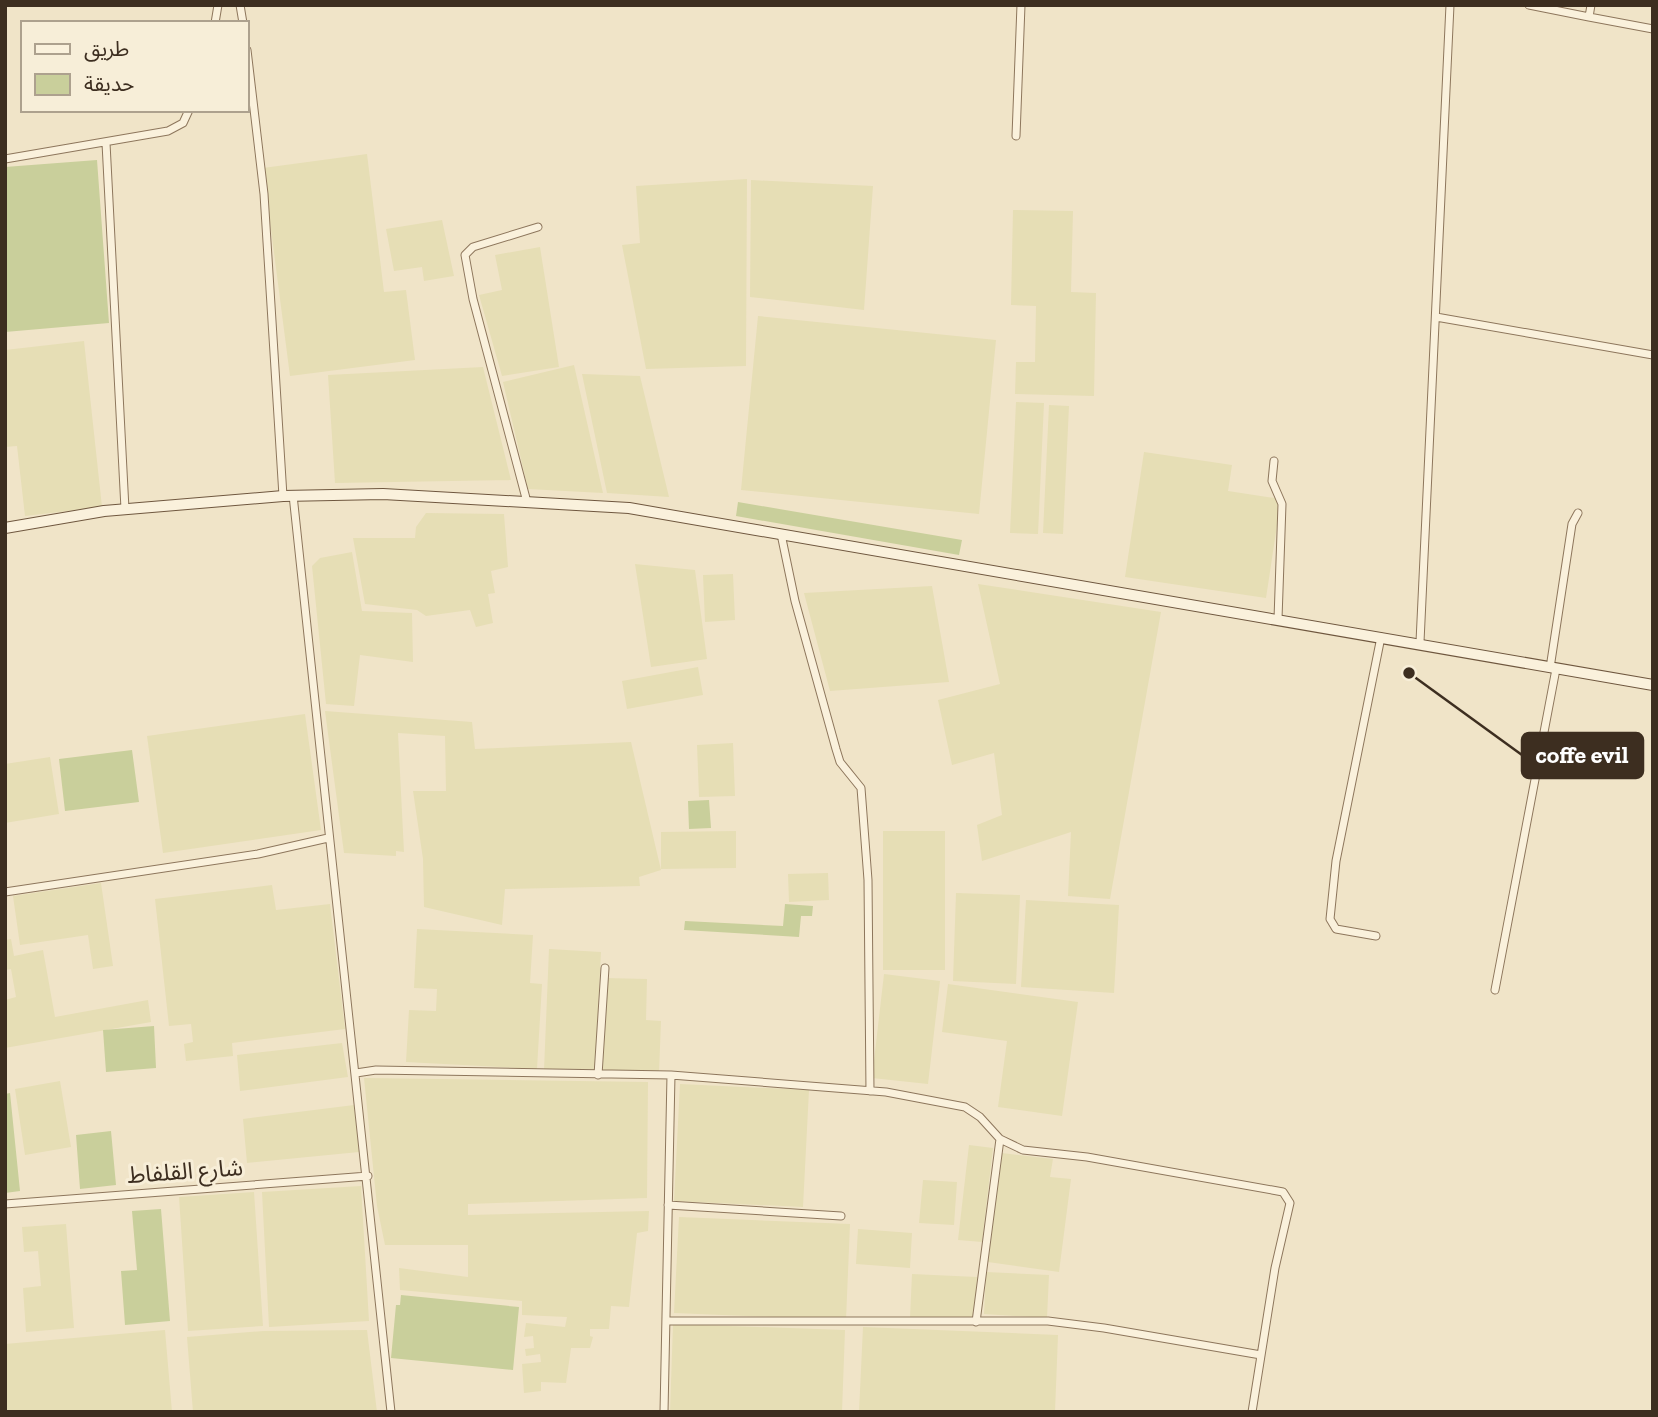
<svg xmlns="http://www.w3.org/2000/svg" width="1658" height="1417" font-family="'Zilla Slab','Noto Sans Arabic',serif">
  <rect width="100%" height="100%" fill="#f0e4c8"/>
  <path fill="#e6deb5" d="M367,154l17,138 22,-2 9,70 -125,16 -27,-208z
    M747,179l-1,187 -100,3 -24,-124 18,-2 -4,-57z
    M751,180l122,6 -9,124 -114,-13z
    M1013,210l60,1 -2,81 25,1 -2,103 -79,-2 1,-32h19l1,-56 -25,-1z
    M442,220l12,56 -30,5 -2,-14 -28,4 -8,-42z
    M540,247l19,120 -57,9 -23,-81 23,-5 -7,-35z
    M758,316l238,24 -17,174 -238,-24z
    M84,341l18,166 -77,9 -8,-70 -12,1v-97z
    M574,365l29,128 -75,-4 -25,-107z
    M483,367l28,113 -176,3 -7,-108z
    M582,374l58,2 29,121 -62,-4z
    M1016,402l28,1 -6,131 -28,-1z
    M1049,405l20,1 -6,128 -20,-1z
    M1144,452l88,13 -4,26 53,8 -15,99 -141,-21z
    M426,513l78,1 4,53 -17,4 4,22 -7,1 5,29 -17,4 -6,-17 -44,6 -9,-6 -52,-6 -12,-66h62l1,-11z
    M352,552l10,59 50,2 1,49 -53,-7 -6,51 -28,-2 -14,-138 8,-8z
    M635,564l60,6 12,89 -56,8z
    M733,574l2,46 -30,2 -2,-47z
    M978,584l183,28 -51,287 -42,-3 3,-64 -89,29 -5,-36 25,-10 -8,-62 -42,12 -14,-65 62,-16z
    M932,586l17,96 -119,9 -26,-98z
    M698,667l5,28 -76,14 -5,-28z
    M325,711l147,11 3,27 156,-7 30,128 -22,7 1,9 -135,3 -3,36 -78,-18 -1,-48 -10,-68h33l-1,-55 -47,-3 6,119 -8,-1v5l-52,-3z
    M305,714l16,116 -158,23 -16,-117z
    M733,743l2,53 -36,1 -2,-52z
    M50,757l9,57 -54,9v-59z
    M736,831v37l-75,1v-37z
    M883,831h62v139h-62z
    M828,873l1,27 -40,2 -1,-28z
    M101,883l12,83 -20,3 -5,-34 -68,10 -7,-49z
    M272,885l4,25 54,-6 15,125 -113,14 1,13 -47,5 -2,-17 9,-2 -2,-18 -22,2 -14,-127z
    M956,893l64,2 -4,89 -63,-3z
    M1026,900l93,5 -5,88 -93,-6z
    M417,929l116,6 -3,48 12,1 -5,85 -131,-7 3,-52 27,1 1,-22 -23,-1z
    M11,939l3,17 29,-6 12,67 93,-17 3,22 -146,26v-48l11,-3 -5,-28 -6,1v-30z
    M549,949l52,3 -6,120 -51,-2z
    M884,974l56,7 -12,103 -56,-6z
    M605,978l42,1 -1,41 15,1 -2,52 -57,-2z
    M948,984l130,18 -16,114 -64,-9 9,-66 -65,-9z
    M342,1043l6,34 -108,14 -3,-36z
    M364,1078l284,4 -1,116 -179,6v11l181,-4 -1,20 -11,2 -8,74 -18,-1 -2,23h-19v7l3,1 -3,11h-19l-5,35 -25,-1v9l-17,2 -2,-29 19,-2 -1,-8 -14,2 -1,-7 9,-1 -1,-12 -9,1 2,-14 39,4 2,-10 -45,-2v-14l-122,-11 -1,-22 69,9v-32h-83l-8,-39z
    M60,1081l11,66 -46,8 -10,-66z
    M680,1084l129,6 -6,117 -129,-6z
    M354,1105l5,47 -112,11 -4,-44z
    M969,1145l24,3 -11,94 -24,-2z
    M1002,1153l51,6 -3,18 21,2 -12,93 -71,-10z
    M923,1180l34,2 -3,43 -35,-2z
    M361,1186l8,135 -100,6 -7,-135z
    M254,1192l9,134 -75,5 -9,-134z
    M679,1217l171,7 -4,96 -172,-7z
    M66,1224l8,104 -48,4 -3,-44 18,-2 -3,-35 -14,1 -2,-25z
    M858,1229l54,4 -2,35 -54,-4z
    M986,1272l63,3 -2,43 -63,-4z
    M912,1274l65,3 -2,44 -65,-3z
    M673,1324l172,6 -3,82h-172z
    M863,1327l195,8 -3,77h-196z
    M165,1330l7,82h-167v-68z
    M367,1330l10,82h-184l-6,-75 77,-6z"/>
  <path fill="#c9cf9b" d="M97,160l12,163 -104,9v-165z
    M738,502l224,38 -3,15 -223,-39z
    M132,750l7,52 -74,9 -6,-52z
    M709,800l2,28 -22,1 -1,-28z
    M785,904l28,2 -1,10h-11l-2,21 -115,-7 1,-9 98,5z
    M154,1026l2,42 -50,4 -3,-42z
    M10,1093l10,98 -15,2v-99z
    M111,1131l5,54 -36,4 -4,-54z
    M161,1209l9,112 -45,4 -4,-54 16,-1 -5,-59z
    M401,1295l118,12 -6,63 -122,-12 5,-53h4z"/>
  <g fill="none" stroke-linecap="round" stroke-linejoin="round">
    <g stroke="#8d765c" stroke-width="9">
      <path id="street" d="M240,5l3,18
        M1529,5l60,12 2,-12
        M1589,17l64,12
        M215,23l3,-18
        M247,50l17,144 19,302
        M1016,136l5,-131
        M106,143l19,366
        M5,159l163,-28 15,-8 6,-13
        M1436,317l217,38
        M1274,461l-2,20 10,23 -4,115
        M293,495l98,917
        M527,502l-54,-203 -8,-44 8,-8 65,-20
        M781,534l14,67 41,148 4,13 21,26 7,92 2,211
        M1420,642l30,-637
        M1550,668l22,-144 6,-11
        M5,892l253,-38 70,-16
        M1376,936l-40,-7 -6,-10 6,-58 45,-224
        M1495,990l61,-321
        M356,1073l20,-3 295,5 215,17 79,15 15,10 20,22 23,11 64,7 196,35 7,11 -15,65 -23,144
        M598,1075l7,-107
        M5,1204l363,-28
        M668,1205l173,11
        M666,1321h382l56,7 157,27
        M976,1322l24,-183
        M664,1412l7,-337"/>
    </g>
    <g stroke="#6f573f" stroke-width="12">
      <path id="secondary" d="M5,528l99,-17 179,-15 100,-2 246,14 1024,177"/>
    </g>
    <use href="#street" stroke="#faf1dc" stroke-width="7"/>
    <use href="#secondary" stroke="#faf1dc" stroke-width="10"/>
  </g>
  <g text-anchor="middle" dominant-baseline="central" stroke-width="6" stroke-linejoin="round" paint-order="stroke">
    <g font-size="23" fill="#3d2e20" stroke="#f7eed8">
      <text transform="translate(185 1171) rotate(-4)">شارع القلفاط</text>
    </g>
  </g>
  <path fill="none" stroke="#3d2e20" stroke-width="2.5" d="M1409 673L1522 755"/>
  <circle fill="#3d2e20" stroke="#f7eed8" stroke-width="2.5" cx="1409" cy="673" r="7"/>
  <rect fill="#3d2e20" stroke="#3d2e20" stroke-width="2.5" x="1522" y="733" width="121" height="45" rx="7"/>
  <g font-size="24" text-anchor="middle" font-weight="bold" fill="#fff">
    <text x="1582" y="763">coffe evil</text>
  </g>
  <rect width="1658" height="1417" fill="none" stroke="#3d2e20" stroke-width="14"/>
  <rect x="21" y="21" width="228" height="91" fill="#f7eed8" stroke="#ada18e" stroke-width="2"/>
  <rect x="35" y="44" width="35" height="10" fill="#faf1dc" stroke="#ada18e" stroke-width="2"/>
  <text x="84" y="56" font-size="21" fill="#3d2e20">طريق</text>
  <rect x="35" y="74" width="35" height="21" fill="#c9cf9b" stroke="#ada18e" stroke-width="2"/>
  <text x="84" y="91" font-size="21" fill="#3d2e20">حديقة</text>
</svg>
